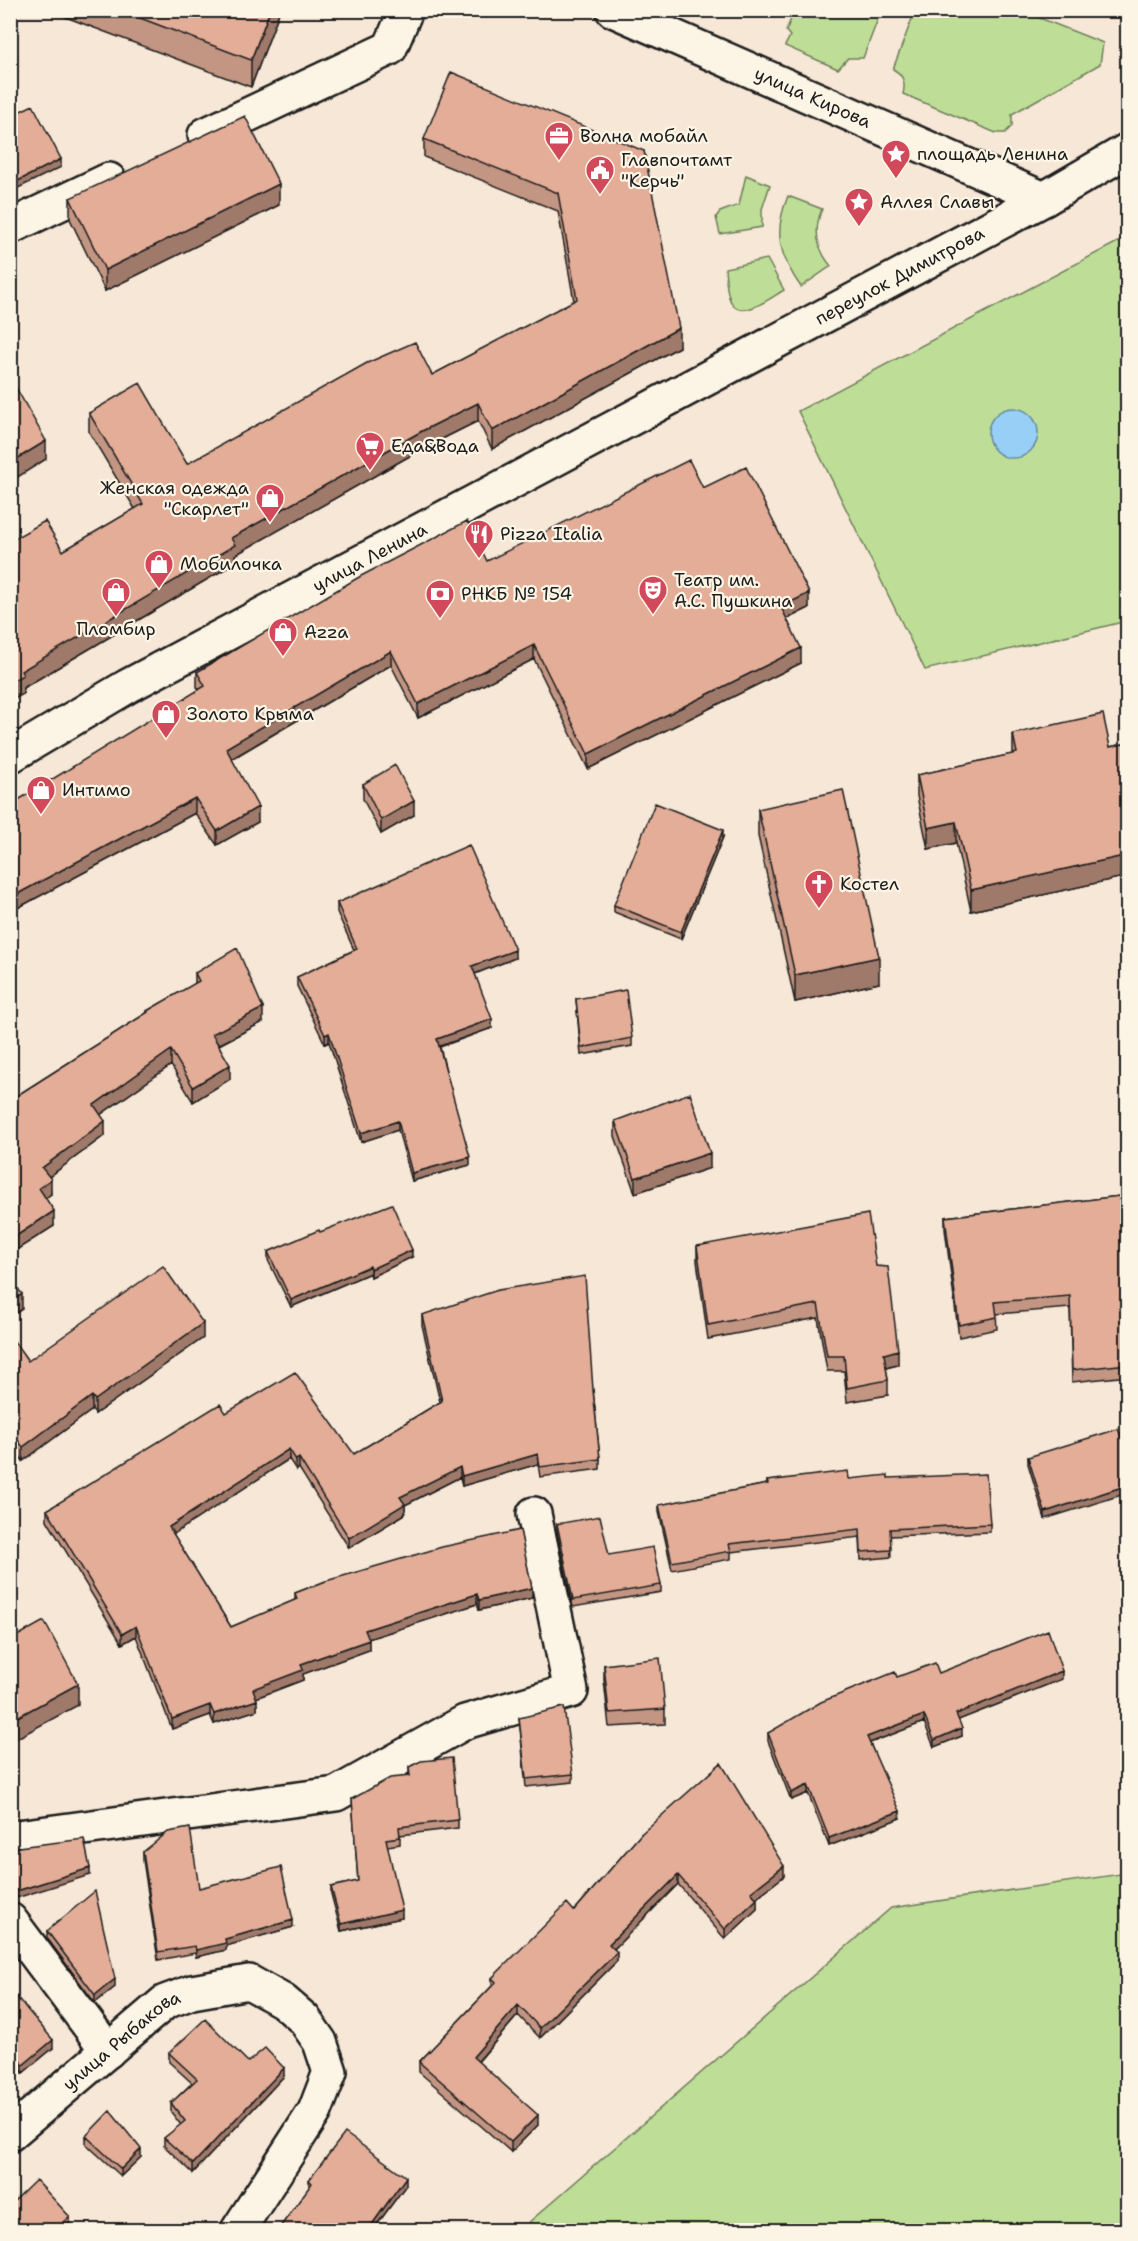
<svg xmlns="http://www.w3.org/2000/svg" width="1138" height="2241" font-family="'Shantell Sans',sans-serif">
  <rect width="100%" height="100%" fill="#f7e7d6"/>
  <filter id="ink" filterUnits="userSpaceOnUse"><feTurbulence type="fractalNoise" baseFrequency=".0167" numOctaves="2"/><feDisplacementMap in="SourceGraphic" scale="12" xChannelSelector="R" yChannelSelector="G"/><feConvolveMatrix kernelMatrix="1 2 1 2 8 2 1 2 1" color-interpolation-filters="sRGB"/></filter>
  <g filter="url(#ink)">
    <path fill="#bede97" stroke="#6d7d5a" stroke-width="1.5" d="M794,11v-1l87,1 -18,47h-15l-10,11 -53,-23 5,-10 -4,-5z
      M915,11h107l81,32 -3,21 -88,50v12l-7,7h-9l-93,-39c3,-12 0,-19 -10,-25z
      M746,175l24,10 -8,24v18l-42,7 -4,-17 4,-5 19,-7z
      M788,196l34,13c-9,21 -6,39 9,57l-30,21c-22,-31 -28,-55 -13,-91z
      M1127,237v384l-202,49 -127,-259z
      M767,259l17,31c-14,8 -47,35 -55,7 -3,-9 -3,-20 -4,-29z
      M1127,1873v357h-607l371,-322z"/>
    <path fill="#97cff6" stroke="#66879f" stroke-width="1.5" d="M988 433a25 25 0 1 1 50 0a25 25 0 1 1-50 0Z"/>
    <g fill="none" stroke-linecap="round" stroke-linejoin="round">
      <g stroke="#1c1c1c" stroke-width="38">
        <g id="minor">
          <path id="s1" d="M613,10l431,189"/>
          <path d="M205,135l185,-87 16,-38"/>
          <path d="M10,227l99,-47"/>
          <path id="s2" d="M10,756l118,-70 916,-487 84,-49"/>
          <path d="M10,1838l326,-44 129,-72 106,-31 -37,-177"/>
          <path d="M10,1920l98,131"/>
          <path id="s3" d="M10,2134l155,-132 27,-10 57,-10 34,19 21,18 16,23 10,30 -15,39 -77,119"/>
        </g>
      </g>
      <use href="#minor" stroke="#fcf5e5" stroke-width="33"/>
    </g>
    <path fill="#c39583" stroke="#1c1c1c" stroke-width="1.5" d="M47,10h233l-29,77z
      M424,139l220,12 35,196 -187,102 -14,-28 -56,28 -187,106v8l-212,125v6l-13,7v-160l53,10 72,-42 -46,-77v-19l98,51 245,-89 142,-74 -16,-90 -134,-54z
      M70,198l209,7 -174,86 -35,-72z
      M703,488l106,120 -22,11 14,44 -213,106 -54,-110 -116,59 -27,-53 -159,94 26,63 -41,23 -22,-32 -185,99 189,-223 -2,-2v-15l290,-111z
      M1013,734l97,13 18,-4v133l-157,35 -15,-68 -28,6 -11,-53v-21l96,-21z
      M363,784l51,31 -33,19 -18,-35z
      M758,809l121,174 -84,19 -37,-166z
      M723,837l-42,102 -67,-27v-7z
      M337,903l178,55 -40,16 17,54 -52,19 30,118 -58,16 -14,-51 -37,12 -32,-100 -4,2 -28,-58v-9l57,-27 -17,-38z
      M195,973l68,49 -44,23 11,34 -37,23 -22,-37 -71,50 5,20 -56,42 2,17 -6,4 9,28 -44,28v-154l137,-87v-2l48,-27z
      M576,999l56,39v8l-51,9z
      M615,1121l95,47 -75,25 -20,-57z
      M1128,1195v181l-56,6 -2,-74 -74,6 1,15 -38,8 -14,-108v-12z
      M320,1232l92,25 -41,20 -1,-4 -79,34 -23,-47v-8z
      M697,1246l179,20 22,99 -12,3 2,12v15l-41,7 -3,-31h-17l-9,-53 -110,21 -11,-78z
      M422,1315l171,75 7,69v10l-60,8 -2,-13 -76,22 -2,-9 -55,28v9l-56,34 -50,-80 -3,2 -7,-11 -116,75 58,93 64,-27v-7l31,-12 206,17 -53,12 -2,-6 -109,35 1,11 -66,24v6l-47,18 1,12 -43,14 -4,-9 -38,14 -36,-93 -14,8 -75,-124v-10l179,-97 128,41 86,-52 -18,-77z
      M10,1336l18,25 175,-23 -108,76 -3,-4 -69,51 -13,-17z
      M1128,1452l-83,67 -17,-55v-7z
      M888,1478l102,46v8l-100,4 1,21 -30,3 -1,-23 -129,15v7l-59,11 -13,-58v-7l108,-21v-3z
      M557,1524l104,61v7l-88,15 -16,-75z
      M604,1665l61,44v15l-56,3 -5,-47z
      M939,1673l123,6 -104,41 4,16 -28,11 -10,-25 -54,21 30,75 -71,28 -21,-53 -17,7 -23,-59v-8l129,-56z
      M519,1718l54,56v8l-47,5z
      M409,1767l49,53v8l-58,7v9l-13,2 15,72 -61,13 -10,-37v-7l27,-6 -6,-82 57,-23z
      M642,1833l142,43 -28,22 1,11 -32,30 -47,-55 -64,65 3,12 -77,77 -22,-23 -40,47 60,63 -27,27 -92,-80v-10l73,-76v-8l82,-67z
      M143,1852l56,36 94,39 -67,19v4l-30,7 -1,-4 -37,7 -15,-100z
      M47,1931l68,56 -20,16 -48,-65z
      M10,1989l43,59 -30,25 -5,-6z
      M169,2053l79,9 36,14 -91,97 -29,-27v-8l17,-13 -10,-13v-9l21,-20 -23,-21z
      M86,2136l55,21 -20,19 -35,-32z
      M309,2180l97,5 -33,45h-95l31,-42z"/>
    <path fill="#9f796a" stroke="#1c1c1c" stroke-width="1.5" d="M270,10h10l-29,77v-27z
      M61,159v8l-51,25v-7z
      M279,184v21l-174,86v-21z
      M679,328v19l-187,102v-18z
      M478,403v18l-56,28 -187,106v8l-212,125v6l-13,7v-19l11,-11 210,-133 191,-107z
      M46,441v18l-36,23v-19z
      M809,593v15l-28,14v-15z
      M534,645v14l-116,59v-14z
      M801,648v15l-213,106v-15z
      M391,651v14l-165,97v-14z
      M195,798v15l-185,99v-14z
      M414,801v14l-33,19v-14z
      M258,807v15l-41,23v-14z
      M956,822v21l-28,6v-21z
      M723,830v7l-42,102v-7z
      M1128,855v21l-157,35v-21z
      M515,950v8l-43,17v-9z
      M879,957v26l-84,19v-27z
      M263,1008v14l-51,26v-14z
      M492,1019v9l-55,19v-8z
      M329,1033v9l-4,2v-9z
      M171,1050v15l-77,54v-14z
      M230,1065v14l-37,23v-15z
      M105,1121v14l-63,47v-14z
      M398,1121v9l-37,12v-9z
      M710,1153v15l-75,25v-15z
      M470,1157v8l-58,16v-8z
      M51,1179v15l-12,9v-15z
      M54,1211v15l-44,28v-14z
      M412,1250v7l-41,20v-8z
      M370,1266v7l-79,34v-7z
      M22,1294v15l-12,8v-14z
      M203,1323v15l-108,76v-14z
      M898,1350v15l-14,3v-14z
      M92,1396v14l-69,51v-14z
      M289,1449v10l-120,78v-10z
      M538,1454v10l-76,22v-10z
      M299,1458v10l-3,2v-10z
      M460,1467v10l-55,28v9l-56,34v-10l51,-41z
      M1128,1485v8l-83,26v-7z
      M532,1588v10l-53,12v-10z
      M477,1594v10l-112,36v-10z
      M136,1626v10l-14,8v-10z
      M369,1640v10l-66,24v6l-50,19v-10l48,-25z
      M1062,1671v8l-106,42v-7z
      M78,1684v21l-68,37v-21z
      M257,1700v10l-43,14v-10z
      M210,1705v10l-38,14v-10z
      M924,1715v7l-57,22v-7z
      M962,1728v8l-28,11v-7z
      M808,1785v8l-17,7v-7z
      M900,1811v7l-71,28v-8z
      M784,1866v10l-33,26v-10z
      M90,1868v7l-80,25v-7z
      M678,1875v9l-69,70v-10z
      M757,1899v10l-32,30v-10z
      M402,1910v8l-61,13v-7z
      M293,1920v7l-67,19v4l-30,7v-7l29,-11z
      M617,1952v9l-77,77v-10z
      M115,1979v8l-20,16v-8z
      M518,2005v10l-45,52v-10z
      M53,2040v8l-30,25v-8z
      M18,2058v9l-8,6v-8z
      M284,2068v8l-91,97v-9z
      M538,2115v10l-27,27v-10z
      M141,2149v8l-20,19v-7z
      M406,2177v8l-33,45h-5z
      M70,2217v7l-7,6h-9z"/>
    <path fill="#e3ad98" stroke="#1c1c1c" stroke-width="1.5" d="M119,10h151l-19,50z
      M451,72l193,79 35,177 -187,103 -14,-28 -56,28 -191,107 4,7 -214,126 2,4 -13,7v-141l35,-20 18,30 80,-47 -54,-91 51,-30 47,81 180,-101 48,-21 17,33 145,-76 -19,-106 -134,-54z
      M33,105l28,54 -51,26v-69z
      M245,116l34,68 -174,86 -35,-72z
      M10,377l36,64 -36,22z
      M689,460l14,28 43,-21 63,126 -28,14 20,41 -213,106 -54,-109 -116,59 -27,-53 -165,97 32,59 -41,24 -22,-33 -185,100v-93l195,-119 -8,-14 164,-96 106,-55 20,40z
      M1103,714l7,33 18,-4v112l-157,35 -15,-68 -28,6 -11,-53 100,-22 -4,-19z
      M395,765l19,36 -33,19 -18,-36z
      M843,790l36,167 -84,18 -37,-166z
      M655,803l68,27 -42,102 -67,-27z
      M469,845l46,105 -43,16 20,53 -55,20 33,118 -58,16 -14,-52 -37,12 -32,-100 -4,2 -28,-58 60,-28 -20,-46z
      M237,948l26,60 -51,26 18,31 -37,22 -22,-37 -77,55 11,16 -63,47 9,11 -12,9 15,23 -44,29v-140l138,-88 -1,-1 52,-30 -4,-8z
      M626,990l6,48 -51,10 -5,-49z
      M690,1093l20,60 -75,25 -20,-57z
      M1128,1195v169l-56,6 -2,-74 -75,6 2,15 -38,8 -14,-108z
      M392,1204l20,46 -41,19 -1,-3 -79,34 -23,-48 51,-22 1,2z
      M868,1214l8,52 12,1 10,83 -14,4 4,26 -41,8 -3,-32h-17l-9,-52 -110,21 -11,-79z
      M163,1266l40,57 -108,77 -3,-4 -69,51 -13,-17v-94l18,25z
      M585,1276l8,114 7,69 -60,8 -2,-13 -76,22 -2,-9 -60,30 5,7 -56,34 -50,-80 -3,2 -7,-11 -120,78 62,100 66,-28 -2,-6 31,-12 116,-34 78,-17 12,58 -53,12 -2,-6 -112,36 4,10 -68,24 2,6 -50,19 4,11 -43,14 -4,-9 -38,14 -36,-93 -14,8 -75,-124 173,-106 6,9 69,-41 59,82 88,-53 -20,-86 76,-25z
      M10,1278l12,16 -12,9z
      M1118,1429l10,23v33l-83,27 -17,-55z
      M848,1471l1,8 39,-4v3l98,-4 4,50 -100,5 1,21 -30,2 -1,-23 -131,15 2,7 -59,11 -13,-57 109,-21 -1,-3z
      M600,1516l9,39 44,-8 8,38 -88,15 -16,-76z
      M44,1621l34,63 -68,37v-81z
      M1048,1630l14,41 -106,43 6,14 -28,12 -10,-25 -57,22 33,74 -71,27 -21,-53 -17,8 -23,-60 53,-31 74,-30 2,5 38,-14 4,10z
      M660,1658l5,51 -56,4 -5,-48z
      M564,1707l9,67 -47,5 -7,-61z
      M452,1758l6,62 -59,7 1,10 -14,2 16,71 -61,14 -10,-37 27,-6 -6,-82 38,-21 20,-2 -1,-9 12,-6z
      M721,1763l63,103 -33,26 6,7 -32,30 -47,-54 -69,69 8,8 -77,76 -22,-23 -45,52 65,58 -27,27 -92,-80 77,-80 -4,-4 75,-75 7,8 68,-78z
      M190,1828l9,60 82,-21 12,53 -68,19 1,4 -30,7 -1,-4 -37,6 -15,-100 25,-20z
      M84,1839l6,29 -80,25v-45z
      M95,1891l20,88 -20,16 -48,-64z
      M10,1989l43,51 -30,25 -5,-7 -8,7z
      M205,2019l43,43 17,-14 19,20 -91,96 -29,-26 21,-17 -14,-18 26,-24 -28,-26z
      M110,2111l31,38 -20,20 -35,-33z
      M345,2133l61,44 -38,53h-90l34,-47 -3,-3z
      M36,2180l34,37 -16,13h-44v-25z"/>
  </g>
  <defs>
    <g id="office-pin" transform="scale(1.5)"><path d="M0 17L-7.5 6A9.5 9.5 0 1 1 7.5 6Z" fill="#d1495b" stroke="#fcf5e5"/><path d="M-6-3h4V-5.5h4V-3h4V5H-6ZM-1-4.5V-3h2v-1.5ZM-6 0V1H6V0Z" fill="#fff"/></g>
    <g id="sight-pin" transform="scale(1.5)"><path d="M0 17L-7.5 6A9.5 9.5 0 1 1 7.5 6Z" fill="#d1495b" stroke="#fcf5e5"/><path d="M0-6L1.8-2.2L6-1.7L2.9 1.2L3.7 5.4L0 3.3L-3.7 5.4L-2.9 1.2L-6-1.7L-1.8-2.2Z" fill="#fff"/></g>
    <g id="civic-pin" transform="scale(1.5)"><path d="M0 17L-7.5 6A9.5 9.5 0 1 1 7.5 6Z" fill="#d1495b" stroke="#fcf5e5"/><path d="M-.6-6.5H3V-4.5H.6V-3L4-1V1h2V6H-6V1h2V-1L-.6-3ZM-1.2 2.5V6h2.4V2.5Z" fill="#fff"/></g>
    <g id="supermarket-pin" transform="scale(1.5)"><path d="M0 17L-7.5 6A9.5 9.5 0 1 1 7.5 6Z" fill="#d1495b" stroke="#fcf5e5"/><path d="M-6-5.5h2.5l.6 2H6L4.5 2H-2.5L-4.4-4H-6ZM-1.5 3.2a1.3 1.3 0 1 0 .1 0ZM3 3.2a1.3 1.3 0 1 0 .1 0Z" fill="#fff"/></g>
    <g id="shop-pin" transform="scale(1.5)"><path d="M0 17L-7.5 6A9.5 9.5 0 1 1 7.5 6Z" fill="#d1495b" stroke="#fcf5e5"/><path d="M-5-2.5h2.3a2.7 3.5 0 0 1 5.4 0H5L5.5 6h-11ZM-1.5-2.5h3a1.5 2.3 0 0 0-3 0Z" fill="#fff"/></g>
    <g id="restaurant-pin" transform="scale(1.5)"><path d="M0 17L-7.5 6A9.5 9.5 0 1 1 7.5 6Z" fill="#d1495b" stroke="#fcf5e5"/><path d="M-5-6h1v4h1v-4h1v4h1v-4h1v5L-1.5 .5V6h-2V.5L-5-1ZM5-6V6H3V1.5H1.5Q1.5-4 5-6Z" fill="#fff"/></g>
    <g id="theatre-pin" transform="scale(1.5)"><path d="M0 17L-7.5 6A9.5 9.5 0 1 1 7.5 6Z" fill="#d1495b" stroke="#fcf5e5"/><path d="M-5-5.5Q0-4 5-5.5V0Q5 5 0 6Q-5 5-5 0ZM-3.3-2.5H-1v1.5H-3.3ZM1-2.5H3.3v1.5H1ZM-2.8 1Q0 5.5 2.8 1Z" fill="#fff"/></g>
    <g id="bank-pin" transform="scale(1.5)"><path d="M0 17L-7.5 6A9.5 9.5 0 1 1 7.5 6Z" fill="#d1495b" stroke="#fcf5e5"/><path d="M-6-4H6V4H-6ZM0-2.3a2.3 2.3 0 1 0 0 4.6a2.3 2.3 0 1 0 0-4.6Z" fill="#fff"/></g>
    <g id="church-pin" transform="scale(1.5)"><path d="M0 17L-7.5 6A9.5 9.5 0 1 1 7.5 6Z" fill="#d1495b" stroke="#fcf5e5"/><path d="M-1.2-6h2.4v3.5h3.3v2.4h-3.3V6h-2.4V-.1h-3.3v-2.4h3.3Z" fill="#fff"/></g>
  </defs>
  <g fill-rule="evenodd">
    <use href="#office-pin" x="559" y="136"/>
    <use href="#sight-pin" x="896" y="154"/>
    <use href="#civic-pin" x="600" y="170"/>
    <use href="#sight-pin" x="859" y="202"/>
    <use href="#supermarket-pin" x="370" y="446"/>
    <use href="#shop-pin" x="270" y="498"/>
    <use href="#restaurant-pin" x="479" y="534"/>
    <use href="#shop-pin" x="159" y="564"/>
    <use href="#theatre-pin" x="653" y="590"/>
    <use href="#shop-pin" x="116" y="592"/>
    <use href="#bank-pin" x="440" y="594"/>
    <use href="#shop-pin" x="283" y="632"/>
    <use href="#shop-pin" x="166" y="714"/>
    <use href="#shop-pin" x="41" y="790"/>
    <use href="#church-pin" x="819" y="884"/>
  </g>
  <g text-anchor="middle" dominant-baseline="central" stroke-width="4.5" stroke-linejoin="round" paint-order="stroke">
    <g font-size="18" fill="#1c1c1c" stroke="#fcf5e5">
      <text stroke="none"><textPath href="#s1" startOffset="218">улица Кирова</textPath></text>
      <text stroke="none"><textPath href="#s2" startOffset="1011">переулок Димитрова</textPath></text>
      <text stroke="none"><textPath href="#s2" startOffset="411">улица Ленина</textPath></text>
      <text stroke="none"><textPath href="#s3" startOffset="146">улица Рыбакова</textPath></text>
    </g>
    <g font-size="18" fill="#1c1c1c" stroke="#fcf5e5" text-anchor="start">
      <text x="580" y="136">Волна мобайл</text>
      <text x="917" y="154">площадь Ленина</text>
      <text x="621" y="160">Главпочтамт<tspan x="621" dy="21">"Керчь"</tspan></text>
      <text x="880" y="202">Аллея Славы</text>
      <text x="391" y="446">Еда&amp;Вода</text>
      <text x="249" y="488" text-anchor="end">Женская одежда<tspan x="249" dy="21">"Скарлет"</tspan></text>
      <text x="500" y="534">Pizza Italia</text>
      <text x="180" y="564">Мобилочка</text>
      <text x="674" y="580">Театр им.<tspan x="674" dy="21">А.С. Пушкина</tspan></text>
      <text x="461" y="594">РНКБ № 154</text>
      <text x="116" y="629" text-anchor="middle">Пломбир</text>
      <text x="304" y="632">Azza</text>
      <text x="187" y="714">Золото Крыма</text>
      <text x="62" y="790">Интимо</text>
      <text x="840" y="884">Костел</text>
    </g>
  </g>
  <rect width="1138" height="2241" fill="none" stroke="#fcf5e5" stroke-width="36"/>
  <rect x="18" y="18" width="1102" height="2205" fill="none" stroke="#1c1c1c" stroke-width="2" filter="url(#ink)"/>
</svg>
